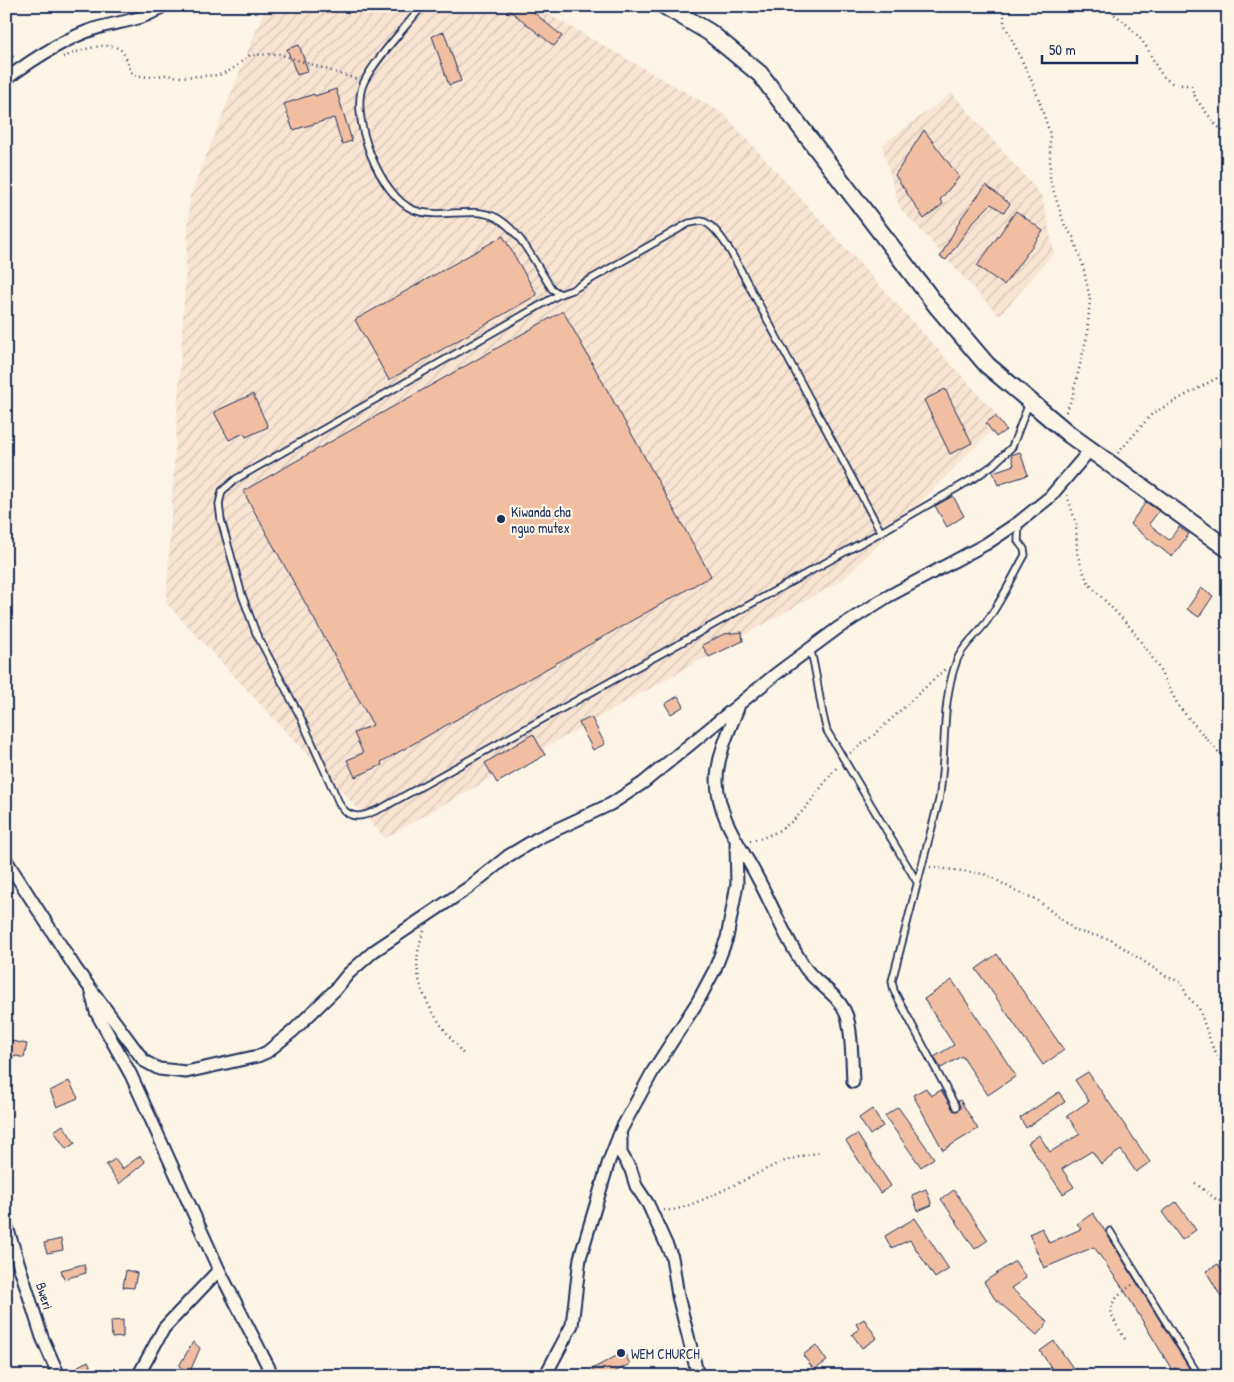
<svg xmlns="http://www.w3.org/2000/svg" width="1234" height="1382" font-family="'Patrick Hand',sans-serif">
  <defs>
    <pattern id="industrial-furrows" width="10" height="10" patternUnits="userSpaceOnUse" patternTransform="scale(1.25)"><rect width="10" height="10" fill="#f9e4d1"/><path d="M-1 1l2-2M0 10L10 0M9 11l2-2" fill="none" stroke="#d5c4b6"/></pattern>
  </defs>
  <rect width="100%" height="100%" fill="#fcf5e5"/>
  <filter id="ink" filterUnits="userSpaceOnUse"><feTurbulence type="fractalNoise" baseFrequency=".02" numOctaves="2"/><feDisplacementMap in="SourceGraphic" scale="10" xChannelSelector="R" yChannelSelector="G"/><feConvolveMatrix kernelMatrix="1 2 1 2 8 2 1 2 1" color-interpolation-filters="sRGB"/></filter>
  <g filter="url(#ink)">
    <path fill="url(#industrial-furrows)" d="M266,6h268l190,108 278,306 -158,159 -459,259 -219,-235 24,-407z
      M952,93l90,103 12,57 -55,63 -100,-109 -17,-62z"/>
    <path fill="#f1bea2" stroke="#1b2f5e" d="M504,6h22l36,30 -8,10z
      M444,32l17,49 -12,4 -17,-49z
      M299,45l9,26 -11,4 -10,-26z
      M336,89l16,52 -10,3 -8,-26 -41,12 -9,-26 30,-10 1,2z
      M924,130l35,47 -19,23 3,4 -19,15 -29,-44z
      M986,185l24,19 -6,8 -13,-8 -18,18 -27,38 -6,-3 22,-40z
      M1016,211l27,20 -39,54 -27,-19z
      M503,236l34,59 -148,85 -34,-60z
      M563,311l148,265 -330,186 1,3 -27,12 -8,-17 16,-7 -9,-20 19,-8 -130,-234z
      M945,389l27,54 -22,11 -26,-54z
      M253,394l15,33 -22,10 -2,-4 -15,7 -15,-28z
      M995,416l11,14 -10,7 -10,-14z
      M1020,452l8,23 -30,10 -5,-13 21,-7 -3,-10z
      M953,496l11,20 -17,11 -12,-21z
      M1146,502l13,9 -10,13 20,16 10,-13 10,7 -17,23 -42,-33z
      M1201,588l12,8 -14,21 -12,-8z
      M742,632l1,9 -34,16 -7,-12 22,-11z
      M678,696l6,10 -13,8 -6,-10z
      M591,717l14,27 -12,6 -14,-27z
      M533,734l12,21 -48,28 -12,-20z
      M997,954l67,96 -21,15 -67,-96z
      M952,980l64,96 -28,19 -26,-39 -21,12 -7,-11 20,-12 -30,-46z
      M6,1040l21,4 -3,14 -7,-2 -11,3z
      M1088,1072l62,90 -14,10 -15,-22 -20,14 -9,-13 -30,18 12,18 -11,7 -35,-51 11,-8 11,17 30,-18 -13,-18 22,-15 -14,-21z
      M69,1081l9,17 -21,9 -7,-16z
      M926,1088l5,8 10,-6 13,21 6,-2 -2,-8 2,-1 18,29 -35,21 -30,-55z
      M1059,1092l6,10 -39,26 -6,-10z
      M898,1107l36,51 -13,9 -36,-51z
      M872,1109l11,17 -13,9 -11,-17z
      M63,1125l12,18 -9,6 -12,-18z
      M857,1134l34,52 -11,7 -34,-52z
      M140,1156l5,6 -26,22 -13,-19 9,-6 7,10z
      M926,1189l6,16 -14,6 -6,-16z
      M954,1190l34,50 -13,9 -34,-50z
      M1176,1202l20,28 -14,10 -20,-28z
      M1093,1213l12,18 84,137 -9,6 -4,-6 -4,2 -48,-80 -30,-43 -50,21 -15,-34 13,-6 7,15 32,-14 -4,-5z
      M915,1218l34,51 -14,9 -25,-38 -19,8 -6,-12z
      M61,1239l2,11 -16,3 -3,-10z
      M1015,1261l11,17 -15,10 37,34 -11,13 -42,-36 -11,-17z
      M84,1264l2,9 -22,6 -3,-9z
      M1218,1264l10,17v12l-7,4 -15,-26z
      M126,1270l11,3 -3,15 -11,-1z
      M864,1319l13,19 -15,10 -10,-14 7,-5 -3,-5z
      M123,1320v17l-11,1 -1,-17z
      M1054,1341l19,27 -10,8h-6l-17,-25z
      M193,1342l7,6 -11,26 -10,-8z
      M816,1345l11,16 -13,9 -11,-15z
      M624,1352l6,12 -23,12h-11l-4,-7z
      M88,1361l7,15h-12l-5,-10z"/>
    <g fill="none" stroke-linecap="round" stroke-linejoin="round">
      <g stroke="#1b2f5e" stroke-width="9">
        <path id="lane" d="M422,6c-16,21 -47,53 -58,76 -16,33 16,115 50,128 26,10 59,-5 83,8 25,14 39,48 55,71l8,5 12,-4 117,-67c4,0 9,-2 12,-2 18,3 37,45 45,59l135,252
          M560,294l-324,185 -14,12 -3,13 2,16 21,75 14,38 44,83 40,89c12,19 28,9 44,2l497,-275 95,-55 17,-12 19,-18 17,-44
          M810,648c8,28 9,56 17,83l90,151
          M956,1107l-62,-116 -2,-10 47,-181c8,-46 1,-96 18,-140 6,-16 23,-27 32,-42 14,-20 24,-42 36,-63l-1,-6 -6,-8 1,-19
          M1110,1231l89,145"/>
      </g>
      <g stroke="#1b2f5e" stroke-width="15">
        <path id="street" d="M6,79c26,-19 57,-40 88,-50 24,-8 47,-7 69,-23
          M738,708c-9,23 -21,48 -21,73 1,36 23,64 39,94 17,31 29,64 50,94 12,16 32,25 40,45 6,13 6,51 7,68
          M6,860l70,109 68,92 15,8 27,3 72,-16 9,-4 26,-21 42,-41 13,-16 26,-23 94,-63 40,-32 30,-18 73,-34 32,-21 133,-109 62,-46 49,-31 99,-53 33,-22 31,-25 40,-47
          M92,996l4,16 35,63 88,195 54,106
          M621,1137v16l10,17 5,16 12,18 24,53 6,39 20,80
          M6,1224l36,113 17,39
          M138,1376l26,-48 55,-58
          M545,1376l27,-51 8,-67 29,-97 13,-33 31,-57 45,-70 17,-32 12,-31 10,-54 -1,-41"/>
      </g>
      <g stroke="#1b2f5e" stroke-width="20">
        <path id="secondary" d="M665,6l44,26 51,42 176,231 51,60 83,70 158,114"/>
      </g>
      <path stroke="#1b2f5e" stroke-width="2.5" stroke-dasharray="1 4" stroke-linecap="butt" d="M1004,6v17l31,65 15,46v46l15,46 8,11 10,29 7,33 -3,37 -15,62 -7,16
        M1028,6h8
        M1102,6c16,10 32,23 43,39 9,13 12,30 27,38 6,3 13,1 19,3l5,13 20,26 12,10
        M6,49l9,10
        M63,57c15,-5 44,-18 58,-7 7,7 6,18 13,25l14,2 17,-2 16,2 38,-2 12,-5 19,-15 29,-1 77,25
        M1118,453l35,-40 75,-41
        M1067,495l9,28 1,30 7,21 6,11 41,43 25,35 23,44 49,56
        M850,753l24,-18 71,-66
        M750,841c48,-10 59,-41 88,-75
        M930,867l54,7 11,5 22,13 19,7 40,32 34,8 57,38 14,5 6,14 12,12 13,38 16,27
        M424,931c-21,50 11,87 40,124
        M1195,1183l22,17 11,4
        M664,1210c18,5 95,-39 118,-48 12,-4 25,-7 38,-10
        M1125,1339c-17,-28 -22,-33 7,-54"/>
      <use href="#lane" stroke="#fcf5e5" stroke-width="5.5"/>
      <use href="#street" stroke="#fcf5e5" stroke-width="11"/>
      <use href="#secondary" stroke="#fcf5e5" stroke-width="16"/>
    </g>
  </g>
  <g fill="#1b2f5e" stroke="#fcf5e5" stroke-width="2">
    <circle cx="501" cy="519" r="5"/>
    <circle cx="621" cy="1353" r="5"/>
  </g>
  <g text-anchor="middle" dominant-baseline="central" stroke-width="4.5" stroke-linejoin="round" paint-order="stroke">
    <g font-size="14" fill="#1b2f5e" stroke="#fcf5e5" text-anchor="start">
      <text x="511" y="511">Kiwanda cha<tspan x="511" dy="16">nguo mutex</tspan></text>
      <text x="631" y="1353">WEM CHURCH</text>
    </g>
    <g font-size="14" fill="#1b2f5e" stroke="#fcf5e5">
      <text transform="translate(45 1296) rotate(73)">Bweri</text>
    </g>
  </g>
  <rect width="1234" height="1382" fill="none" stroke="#fcf5e5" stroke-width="25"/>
  <rect x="12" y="12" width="1209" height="1357" fill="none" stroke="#1b2f5e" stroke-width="2" filter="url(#ink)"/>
  <path d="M1042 55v8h95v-8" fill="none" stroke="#1b2f5e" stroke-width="2.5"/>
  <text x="1049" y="55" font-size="15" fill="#1b2f5e" stroke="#fcf5e5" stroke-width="4" paint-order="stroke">50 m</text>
</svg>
